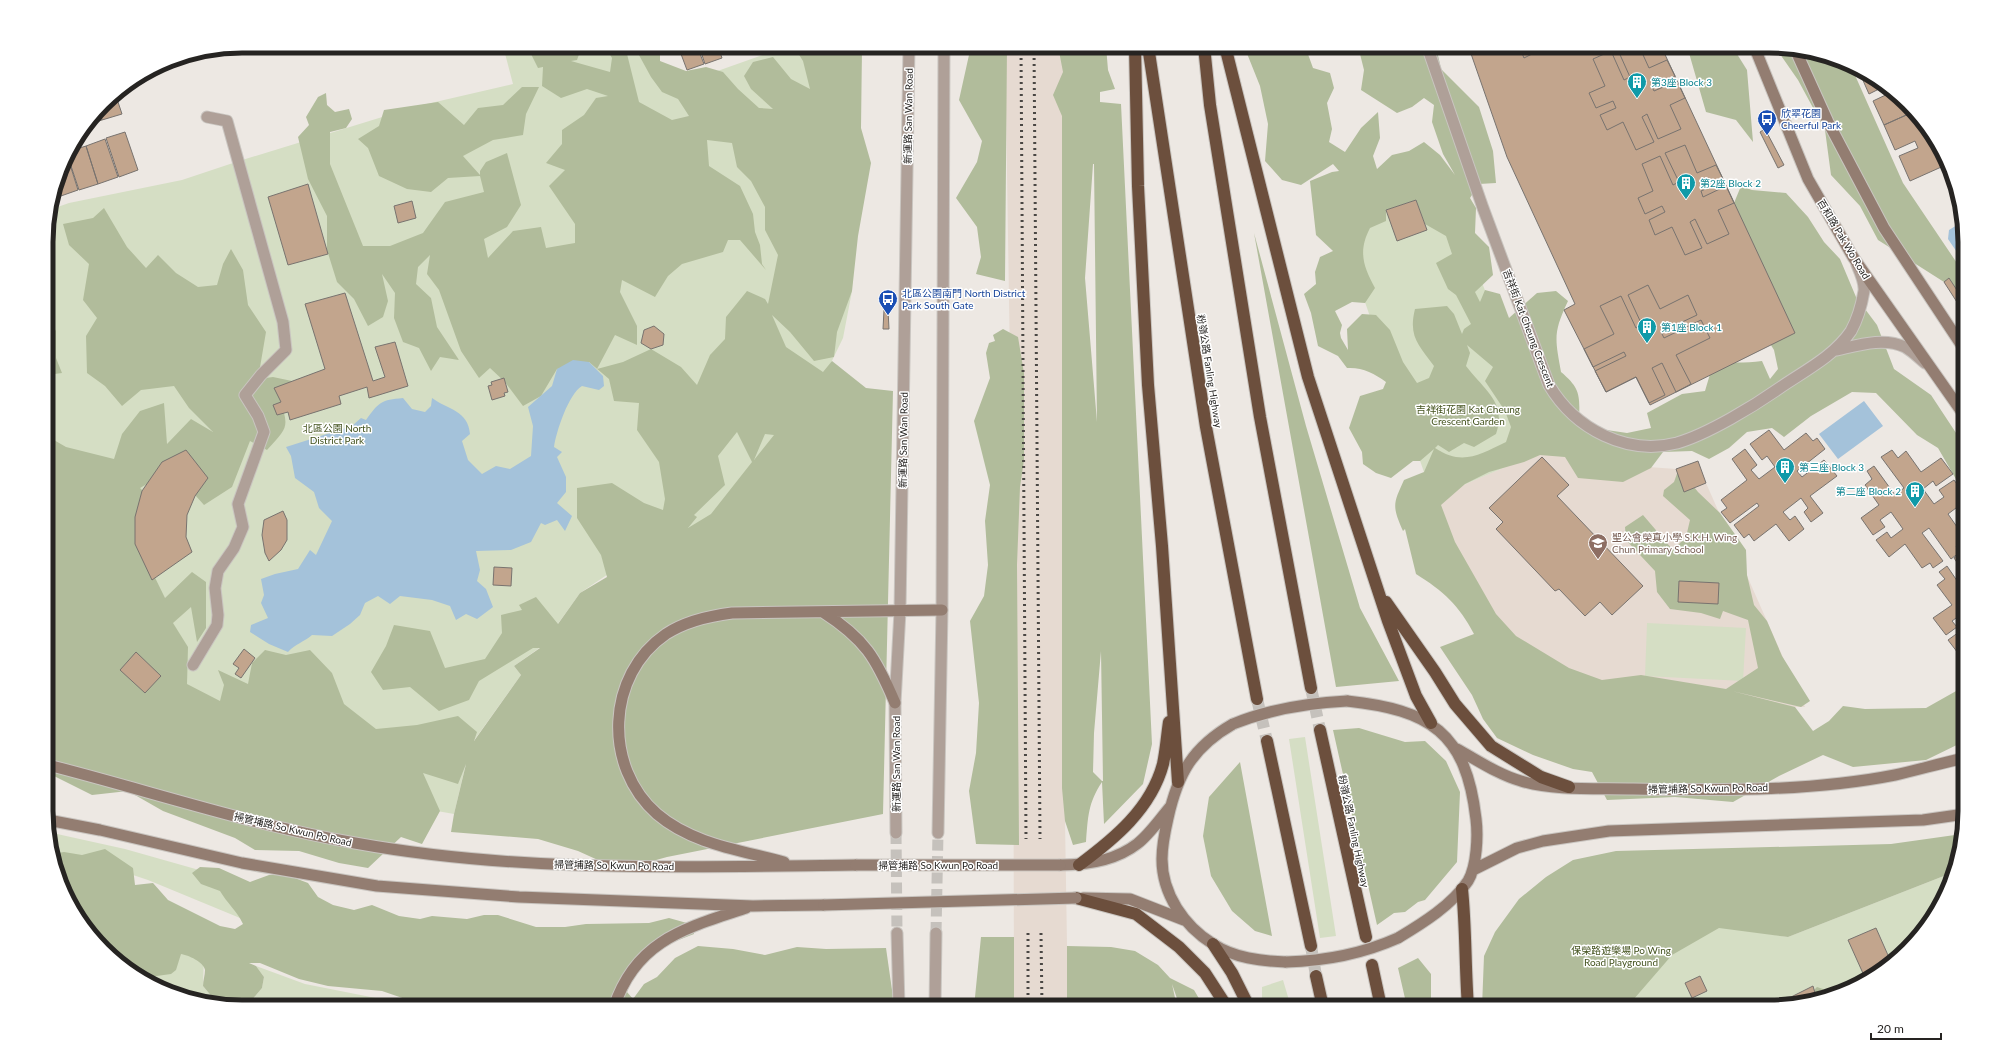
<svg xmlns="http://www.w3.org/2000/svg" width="2011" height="1053" font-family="Lato,'Noto Sans SC',sans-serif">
  <rect width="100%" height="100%" fill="#ede8e3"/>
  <path fill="#e6dad1" d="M1005,46h58l2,775 3,186h-54l-1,-455z
    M1571,439l50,26 55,4 22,-8 8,22 99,224 -169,-1 -137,-69 -66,-139z"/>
  <path fill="#d5dec4" d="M503,46h152l5,15 18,24 110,-39h74l-10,245 -9,47 -32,66 -65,86 -54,38 -45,20 -67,45 -38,53 -28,20 7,9 -51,71 -16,68 -406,-72 -2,-513 6,-20 17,-6 113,-23 57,-19 179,-55 95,-22z
    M1438,168l86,224 47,47 -138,59 -100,-288z
    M1647,623l99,5 -3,53 -98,-5z
    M1305,737l31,199 -16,2 -31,-199z
    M48,832l77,17 127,36 -12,33 -92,-38 -42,-14 -54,-12z
    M1954,872l-9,26 -29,42 -38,34 -46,23 -51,10h-228l41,-101 194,31z
    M101,946l103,10 -1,30 15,18c-45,-6 -85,-25 -117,-58z
    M256,966l49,18 101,20 -2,3h-158l16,-19 2,-11z
    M1283,980l8,27h-29v-20z"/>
  <path fill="#b1bc9b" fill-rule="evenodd" d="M527,46h55l-5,14 -6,1 39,11 2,-14 -7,-12h20l14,56 33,18 17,-4 -11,-17 -16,-7 -11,-15 -17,-31h26v15l26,10 20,-4 17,5 15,17 21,19 14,1 -22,-20 -7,-13 9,-14 20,-5 18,22 19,10 -7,-28 -7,-11 3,-4 63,1 -1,81 10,35 -13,73 -6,55 -15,41 -3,25 -20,4 -24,-29 -18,-17 14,32 37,25 9,-11 34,27 27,3 -10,423 -216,43 -47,13 -42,-19 -40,-12 -87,-7 3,-18 12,-50 -8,20 -35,-11 17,38 -18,33 -21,-7 -33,31 -29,-5 -40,-12 -44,-1 -20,-12 -72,-27 -35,-20 -36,4 -44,-22 -1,-337 19,11 48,12 8,-25 18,-23 24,-8 3,41 24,-25 22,13 -24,-24 -15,-22 -33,4 -19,16 -17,-20 -18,-13 -1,-37 11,-18 -14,-18 6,-36 -20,-19 -6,-21 30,-6 11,-10 23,39 19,21 12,-13 18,18 22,14 19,-2 6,-21 8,-15 12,21 5,35 18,27 -8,47 15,-2 19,4 -13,15c10,32 10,30 -12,54l-17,-9 -18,46 -28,18 -17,-19 -9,-20 -38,22 4,4 -6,51 27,55 27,-26 14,10v46l-9,14 -6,-35 -18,16 15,24 -1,37 33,17 4,-16 -6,-15 30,14 4,-21 13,-13 21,5 24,-5 22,23 12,31 32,25 41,-4 41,-9 19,16 -3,9 47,-66 -7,-9 26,-18h-7l-54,33 -10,19 -30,11 -29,-24 -27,3 -12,-18 15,-26 8,-21 36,6 15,37 40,-9 17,-26 -1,-18 21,-5 -3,-5 17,-8 22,27 22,-31 27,-16 -6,-22 -24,-37v-30l35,-5 32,20 19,7 2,-11 -6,-37 -22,-32 2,-27 -25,-2 -5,-22 -20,-17 -32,7 -16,27 -18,10 -18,-24 -15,-14 -11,10 -18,-27 -22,-61 -12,-16 3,-19 -12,12 -2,17 15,14 6,29 22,33 -19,-3 -9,14 -12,-23 -16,-6 -9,-24 1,-25 -13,-19 6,27 -5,16 -15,9 -14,-27 -17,-17 -10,-32v-34l-19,-37 -10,-42 11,-12 -3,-8 12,-20 8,-4 1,12 8,7 14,-3 3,10 -6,9 -16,4v32l33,82h27l33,-13 22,-31 39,-10 -4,-16 -32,2 -17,14 -24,-3 -28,-13 -11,-28 -10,-9 21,-13 5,-16 54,-8 26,23 14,-17 25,-3 19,-18h17l-13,27 -3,21 -30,5 -30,16 17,19v-4l6,-9 21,-9 14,52 -14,22 -23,12 4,19 25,-27 28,-4 5,21 29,-5v-19l-26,-38 16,-16 -19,-7 16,-19v-14l22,-15 12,-17 12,-2 -21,-7 -26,9 -19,-12 1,-19 -5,1zM707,140l25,3 5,24 14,14 14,26v23l13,25 -10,49 -3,-5 -18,-8 -21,26 -1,22 -15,16 -13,30 -16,-18 -30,-18 -28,13 -26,7 18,-34 22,10v-19l-17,-34 2,-12 33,17 13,-21 14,-12 41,-12 5,-12h12l26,30 -4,-6 -2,-19 -5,-13 -2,-18 -13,-28 -31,-20zM737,432l15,30 -41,52 -23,14 9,-11 -3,-2 31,-30 -7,-29zM765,434l9,1 -20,25z
    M971,46h36l-2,235 -29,-7 5,-17 -4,-30 -21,-29 21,-36 5,-21 -23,-41z
    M1058,46h48l2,24 7,19 -15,3v10l21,2 31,640 -9,40 -39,40 -2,-42c-14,21 -14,35 -16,60l-13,3 -8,-24 -3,-33v-672l-9,-21 10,-23zM1093,164h1l3,258 -12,-144zM1101,651l2,130h-1l-9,-9 1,-39z
    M1244,46h61l8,22 17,5 4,15 -7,15 5,26 -3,13 16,10 16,-24 17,-16 2,26 -7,18 4,13 15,-14 17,-4 15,-9 16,13 15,20 -12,-21 -11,-32 2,-17 -10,-7 -12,9 -15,6 -36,-23 3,-20 -6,-24h78l5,23 38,38 14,44 3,32 -17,1 -9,14 6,10 -1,25 14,14 4,28 -18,17 5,10 5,-12 15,4 9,24 28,-25 19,-2 12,10c-15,32 -13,37 -7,71 19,16 19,23 18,47l21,10 27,4 24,-5 -4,-15 35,-19 23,-3 8,-27c16,-3 32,0 49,-3l8,18 8,-10 -4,-19 -10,-16 -30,-131 7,-17 11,4 34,3 22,24 16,25 16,17 16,38 21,28 17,44 37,26 33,50v48l-26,-45 -21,-13 -41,-42 -24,-1 -41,24 -27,21 -12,-9 -25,4 -18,16 -20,11 -17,-8 -29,1 -12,16 -28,14 -45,-4 -13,-21 -25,-2 -16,7 -35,10 -24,12 -24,21 14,37 41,72 20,22 53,32 33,12 39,-5 85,14 32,-21 -10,-48 -25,-9 -3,8 -19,-6 -31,-4 -13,-17 -2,-21 -29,-31 -1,-13 18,-12 30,35 13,-13 4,-17 -27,-24 1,-6 10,-8 5,-14 19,24 22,21 26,37 1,25 7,30 13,16 15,35 28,45 -9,6 -69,-16 63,16 18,24 16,-10 14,-15 22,3 61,-1 39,-22v55l-39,19 -73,7 -30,-12 -44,21 -46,26 -58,-5 -68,3 -15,-28 -19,-3 -40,-14 -36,-17 -14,-19 -11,-24 -32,-48 34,-13c-15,-29 -31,-43 -58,-60l-11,-45 -2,2c-11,-25 -10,-27 1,-51l20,-8 10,-23 -14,12h-7l-22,17 -15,-5 -13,-9 -1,-12 -13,-24 11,-32 23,-7 3,-7c-12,-9 -24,-15 -39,-14l-9,-12 -20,-10 -7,-33 -7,-19 12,-10 -1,-12 5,-15 13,-6 -17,-16 -6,-54 22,-9 7,-1 -6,-7 -32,21 -19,-5 -17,-19 3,-37 -8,-38zM1416,200l9,24 21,12 6,18 -16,9 12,26 8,6 15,29 -7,5 -2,5 -8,-20 -7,-8 -32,3c-7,28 4,36 19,57l-5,12 -12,5 -14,-21 -13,-32 -14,-15 -14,-1 -15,15 1,21 -7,-12 -1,-5 2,-8 -7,-14 17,-9 13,1 10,-15c-12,-22 -17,-37 -5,-60l16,-7v-11zM1467,345l26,22 -8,14 20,30 6,16 -5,15c-27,13 -44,24 -71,6l3,-3 11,7 15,-9 10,4 22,-13c11,-32 -12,-44 -30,-68l4,-13z
    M1687,46h45l15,24 6,72 -17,-22 -30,-8z
    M1775,47l44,6 31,11 53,119 60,89 1,32 -9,-15 -77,-49 -18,-34 -29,-31 -6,-45 -27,-50z
    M1254,233l52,193 54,182 39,73 -63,6z
    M47,316l9,15v27l6,15 -15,2z
    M1003,329l15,8 6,36v87l-4,27 -3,78 2,280 -43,-1 -7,-53 7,-38 3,-50 -9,-82 14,-25 4,-31 -3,-44 5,-36 -16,-64 16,-43 -4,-25 3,-10 6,-2 -2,-6z
    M1359,728l46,14 20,-1 21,20 14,31 -3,70 -32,38 -7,2 -13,10 -11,1 -17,12 -44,-195z
    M1240,762l32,174 -17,-5 -23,-20 -21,-35 -8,-40 6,-39z
    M1962,834l-4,27 -4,11 -166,65 -69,-9 -47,27 -45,52h-145l2,-51 11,-24 24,-33 27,-22 27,-17 43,-9 275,-7z
    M105,849l28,19 2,17 18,-2 15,17 52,26 15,3 8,-5c-6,-13 -16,-21 -23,-33l-19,-7 -9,-11 8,-6 19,1 31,14 19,-7h18l21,8 10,14 15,8 21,5 18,-5 27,11 21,3 12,-3 35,3 17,-4h14l38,12h29l21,-3 63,-1 20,-5 25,7v9l-31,12 -27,25 -9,21 6,7 11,-15 13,-7 18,-19 23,-12 35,3 32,6 32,-8 29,2 60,-1 7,49 -2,10h-451l-23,-4 -35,-12 -54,-5 -29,-7 -39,-16h-11l7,3 8,11 -2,11 -11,13 46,6h-55l-24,-3 -15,-18c0,-5 2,-11 2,-16 -1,-8 -17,-15 -24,-16l-5,16 -5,4 -29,4 -29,-20 -27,-28 -25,-44 -9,-32 12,-2 18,3z
    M981,937h33v70h-40z
    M1067,946l44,1 24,4 23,14 12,13 24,12 10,17h-24l-8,-23 5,23h-110z
    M1418,958l13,16v33h-24l-9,-39z
    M1817,987l6,2 6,8 -12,3 -3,-10z"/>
  <path fill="#a4c2da" d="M1962,222l1,1v38l-15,-22 1,-9z
    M573,360l16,2 14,14 1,10 -5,4 -17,-4c-13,7 -26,46 -28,61l8,5 -5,5 9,20v15l-9,11 15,13 -7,15 -8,-11 -12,5 -4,-2 -10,19 -20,8 -35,1 4,19 -3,11 9,8 7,18 -16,12 -11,-5 -10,6 -6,-14 -18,-6 -32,-4 -10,8 -12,-8 -13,7 -5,12 -10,9 -18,12 -20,-1c-8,7 -17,9 -24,17l-19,-8 -19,-12 1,-7 17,-7 -7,-15 3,-8 -3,-16 14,-5 23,-5 12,-19 6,5 16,-34 -13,-13 -5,-16 -19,-14 -4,-22 -5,-9 66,-21 9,-8 5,2c13,-18 15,-20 37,-22l9,11 13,3 6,-6 1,-8c16,12 36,12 38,36l-8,7 6,19 14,14 14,-8 14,3 21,-13 2,-30 -5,-19 24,-21 5,-17z
    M1864,401l19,25 -45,33 -19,-25z"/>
  <path fill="#c2a58d" stroke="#78736f" d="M678,46h19l7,18 -17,6z
    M699,46h19l4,12 -17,6z
    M1472,46h189l134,287 -145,72 -14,-28 -30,15 -42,-82 11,-6 -68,-147 -38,-109z
    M1519,46h19l2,4 -16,8z
    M1622,46h17l10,22 18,-8 8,16 -23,11 2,4 23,-10 8,17 -15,7 11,24 -23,10 -11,-25 -5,3 12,25 -18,8 -13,-28 -16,8 -7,-15 16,-7 -3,-7 -17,7 -7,-15 16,-7 -12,-27 18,-8 13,29 6,-3 -13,-29z
    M1858,69h1l26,17 -16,8z
    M1892,90l6,5 15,17 -29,13 -11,-24 19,-9z
    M115,93l7,21 -20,6 -2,-8z
    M100,112l2,8 -12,4z
    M1913,112l19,21 16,31 -38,17 -11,-25 19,-8 -3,-7 -20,9 -11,-25z
    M1765,129l19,36 -6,3 -18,-36z
    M125,132l13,38 -19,7 -13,-39z
    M105,139l13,38 -20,7 -12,-38z
    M1685,145l12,28 19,-8 8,16 -23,10 2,6 23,-11 8,17 -16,7 11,24 -22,10 -12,-25 -5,3 12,26 -17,7 -13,-28 -17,8 -6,-15 16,-8 -3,-6 -17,8 -7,-16 15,-7 -11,-27 18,-8 13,29 6,-3 -14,-29z
    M86,146l12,38 -19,6 -12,-36 3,-3z
    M67,155l11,35 -20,7 -1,-6z
    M1953,178l5,20 -7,-19z
    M308,184l20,70 -40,11 -20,-68z
    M1416,200l11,30 -30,11 -11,-31z
    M412,201l4,17 -18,5 -4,-17z
    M1949,278l15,23v12l-20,-31z
    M1648,285l12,24 28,-14 9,20 -36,17 3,6 37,-18 9,18 -34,17 15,29 -15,8 -14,-29 -10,5 13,27 -16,8 -13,-26 -30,15 -11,-21 31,-15 -2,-4 -31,15 -9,-18 30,-15 -14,-28 21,-10 15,32 6,-3 -14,-30z
    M345,293l28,88 12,-4 -10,-30 20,-5 13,44 -39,12 -2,-11 -28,9 2,8 -51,16 -2,-8 -11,3 -4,-10 8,-3 -7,-14 51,-19 -20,-65z
    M884,310h4l1,19h-6z
    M654,326l10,8 -1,11 -12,4 -10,-6 3,-13z
    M504,378l4,14 -4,1 1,3 -13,4 -4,-14 4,-1 -1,-3z
    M1769,430l15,20 22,-17 7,8 4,-3 8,11 -28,22 5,6 22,-17 13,16 -27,20 13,17 -12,9 -7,-10 4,-4 -7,-10 -18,14 7,8 5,-4 9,13 -15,12 -13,-17 -22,17 -5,-7 -5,4 -10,-13 25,-19 -2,-3 -27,20 -9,-11 6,-4 -6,-8 26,-20 -15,-21 13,-10 12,16 -6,5 8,9 16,-12 -8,-11 -5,4 -12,-16z
    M186,450l22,28 -13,18 -8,19 -1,22 6,15 -40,28 -17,-36v-27l7,-26 20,-29z
    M1892,450l6,8 8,-7 15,21 20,-14 12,16 -17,12 -3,-5 -10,8 11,15 10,-7 -5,-7 15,-10 10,14v8l-16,12 16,23v3l-8,6 4,6 -9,7 -22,-31 -7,5 21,28 -10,7 -3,-5 -8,5 -17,-24 -16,13 -13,-17 11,-8 4,6 12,-9 -12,-17 -11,8 5,7 -12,8 -12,-17 18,-13 -14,-20 7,-6 -5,-8 7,-5 21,29 9,-7 -23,-31z
    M1542,457l27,28 -12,11 86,90 -31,29 -12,-13 -15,14 -26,-27 -4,2 -59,-62 7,-7 -14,-14z
    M1698,461l8,22 -22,9 -8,-23z
    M283,511l4,9v20l-6,10 -12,11 -4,-8 -3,-18 2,-15z
    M1964,550v23l-10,-15z
    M1947,566l17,25v24l-1,-2 -11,8 5,6 -11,8 -13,-17 19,-13 -15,-20 8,-6 -6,-7z
    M494,567l18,1 -1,18 -18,-1z
    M1679,581l40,2 -1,21 -40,-2z
    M1959,632l6,6v16l-4,3 -13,-17z
    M244,649l11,9 -14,20 -6,-4 4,-6 -6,-4z
    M136,652l25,24 -16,17 -25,-23z
    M1876,928l15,34 -13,12 -12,6 -18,-40z
    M1700,976l7,15 -15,7 -7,-15z
    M1813,986l4,14 -36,7h-20l8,-8 22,-2z"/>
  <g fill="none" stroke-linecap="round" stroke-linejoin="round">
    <path stroke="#c5c1bc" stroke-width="11" stroke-dasharray="11 5.5" stroke-linecap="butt" d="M896,833l1,100
      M936,933l2,-100"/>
    <path stroke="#c5c1bc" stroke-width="12" stroke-dasharray="12 6" stroke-linecap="butt" d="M1311,688l9,42
      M1257,699l10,42
      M1311,946l5,30"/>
    <g stroke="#c9c5c0" stroke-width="13">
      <path id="pedestrian" d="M193,665l24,-40 1,-10 -3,-27 3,-17 16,-23 9,-21 -5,-23 26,-72 -6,-16 -13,-21 16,-20 25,-25 -3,-28 -56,-201 -20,-4"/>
    </g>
    <g stroke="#c9c5c0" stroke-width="13">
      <path id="minor" d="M1427,46l56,162 66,177c26,44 78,71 128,58 31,-9 77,-37 104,-56 25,-17 53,-31 70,-56 6,-11 11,-28 13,-40 1,-8 -4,-19 -7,-26
        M1837,350c22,-5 46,-13 68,-3 7,4 14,11 20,16"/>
    </g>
    <g stroke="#c9c5c0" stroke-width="13">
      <path id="tertiary" d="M896,833l-1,-130 5,-92 9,-565
        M938,833l4,-223 2,-564
        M897,933l2,74
        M935,1007l1,-74"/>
    </g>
    <g stroke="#c9c5c0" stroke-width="13">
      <path id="secondary" d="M1754,46l54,133 45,78 111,158
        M1795,49l33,73 56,106 80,121
        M823,612c42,27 53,46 72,91
        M1347,701c83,9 119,31 129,118 2,16 1,47 -8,62 -16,24 -45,42 -70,57
        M1233,724c-40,23 -55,49 -65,94 -3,13 -6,27 -6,41 0,35 22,67 51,85 21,14 48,17 73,18
        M1457,749c20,11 42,26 64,32 32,10 78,7 112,8 87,1 176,3 262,-14 23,-5 46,-12 70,-17
        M48,765c102,26 203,60 307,78 165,30 334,24 501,22
        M48,820l52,10 142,33 135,23 142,11 234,9 71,-1
        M784,862c-44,-12 -92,-18 -127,-48 -54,-47 -51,-139 9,-180 20,-13 42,-18 66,-21l210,-3
        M1060,865c27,0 55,-4 77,-21 12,-9 23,-25 33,-37
        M1473,870l44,-22 26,-7 66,-10 314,-11 42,-6
        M1083,898l47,1 54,21
        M614,1007c22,-67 72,-79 132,-99"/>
    </g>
    <g stroke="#c9c5c0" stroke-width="14">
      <path id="motorway" d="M1135,46l3,140 10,199 14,161 16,236
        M1148,46l58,381 51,272
        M1204,46l6,59 50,312 51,271
        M1225,46l83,331 80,244 28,75 15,27
        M1386,602l49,70 20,32 36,42 50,31 28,10
        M1320,730l46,207
        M1267,741l44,205
        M1079,865c35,-26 72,-56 84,-101 3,-14 4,-29 6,-42
        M1462,889c4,39 3,78 6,118
        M1076,898l60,16 43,33 26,26 22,34
        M1213,944l19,29 17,34
        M1372,965l9,42
        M1316,976l7,31"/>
    </g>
    <use href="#pedestrian" stroke="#afa098" stroke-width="11"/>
    <use href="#minor" stroke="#afa098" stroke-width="11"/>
    <use href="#tertiary" stroke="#afa098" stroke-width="11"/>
    <use href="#secondary" stroke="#937d71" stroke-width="11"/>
    <use href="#motorway" stroke="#6c4f3d" stroke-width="12"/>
    <path stroke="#4a4744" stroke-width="3" stroke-dasharray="2 4" stroke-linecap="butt" d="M1021,46l5,793
      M1034,46l6,793
      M1028,933v74
      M1041,933l1,74"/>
    <g stroke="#c9c5c0" stroke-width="13" stroke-linecap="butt">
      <path id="secondary-bridge" d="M1233,724c37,-15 74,-21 114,-23
        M856,865h204
        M824,905l252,-7
        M1286,962c39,-1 76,-8 112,-24"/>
    </g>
    <use href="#secondary-bridge" stroke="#937d71" stroke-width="11"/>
  </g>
  <defs>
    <g id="building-pin" transform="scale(1)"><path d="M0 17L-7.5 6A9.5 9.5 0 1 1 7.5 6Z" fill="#0f9aa8" stroke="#fff"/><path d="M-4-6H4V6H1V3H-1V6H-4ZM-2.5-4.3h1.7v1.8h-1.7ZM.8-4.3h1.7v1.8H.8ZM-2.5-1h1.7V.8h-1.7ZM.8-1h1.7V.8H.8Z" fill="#fff"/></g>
    <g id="bus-pin" transform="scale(1)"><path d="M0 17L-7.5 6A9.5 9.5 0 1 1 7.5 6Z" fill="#1a4fb4" stroke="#fff"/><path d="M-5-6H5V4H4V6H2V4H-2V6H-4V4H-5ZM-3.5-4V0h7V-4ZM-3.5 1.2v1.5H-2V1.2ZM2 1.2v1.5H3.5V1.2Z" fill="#fff"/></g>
    <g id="school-pin" transform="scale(1)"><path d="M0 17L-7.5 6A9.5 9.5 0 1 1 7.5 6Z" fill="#8d6e63" stroke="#fff"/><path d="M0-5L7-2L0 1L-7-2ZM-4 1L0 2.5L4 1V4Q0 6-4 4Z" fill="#fff"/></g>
  </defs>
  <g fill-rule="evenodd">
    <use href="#building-pin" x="1637" y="82"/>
    <use href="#bus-pin" x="1767" y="119"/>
    <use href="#building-pin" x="1686" y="183"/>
    <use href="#bus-pin" x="888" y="299"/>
    <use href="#building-pin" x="1647" y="327"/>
    <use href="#building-pin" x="1785" y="467"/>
    <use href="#building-pin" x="1915" y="491"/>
    <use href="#school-pin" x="1598" y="543"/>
  </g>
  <g text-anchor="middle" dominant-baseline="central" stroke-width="3" stroke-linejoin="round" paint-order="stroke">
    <g font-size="10" fill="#0d838f" stroke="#fff" text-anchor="start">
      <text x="1651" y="82">第3座 Block 3</text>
      <text x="1700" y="183">第2座 Block 2</text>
      <text x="1661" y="327">第1座 Block 1</text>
      <text x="1799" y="467">第三座 Block 3</text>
      <text x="1901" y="491" text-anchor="end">第二座 Block 2</text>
    </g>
    <g font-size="10" fill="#164399" stroke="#fff" text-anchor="start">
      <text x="1781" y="113">欣翠花園<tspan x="1781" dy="12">Cheerful Park</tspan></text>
      <text x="902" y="293">北區公園南門 North District<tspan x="902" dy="12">Park South Gate</tspan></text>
    </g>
    <g font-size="10" fill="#262422" stroke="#fff">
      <text transform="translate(908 116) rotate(-89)">新運路 San Wan Road</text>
      <text transform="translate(1844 239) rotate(59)">百和路 Pak Wo Road</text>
      <text transform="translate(1529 328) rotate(69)">吉祥街 Kat Cheung Crescent</text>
      <text transform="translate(1210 371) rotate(81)">粉嶺公路 Fanling Highway</text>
      <text transform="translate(903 440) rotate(-89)">新運路 San Wan Road</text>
      <text transform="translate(896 764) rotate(-90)">新運路 San Wan Road</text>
      <text transform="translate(1708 788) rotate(-1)">掃管埔路 So Kwun Po Road</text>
      <text transform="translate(293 829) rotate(13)">掃管埔路 So Kwun Po Road</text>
      <text transform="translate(1354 831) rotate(78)">粉嶺公路 Fanling Highway</text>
      <text transform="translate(614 865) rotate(1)">掃管埔路 So Kwun Po Road</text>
      <text x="938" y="865">掃管埔路 So Kwun Po Road</text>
    </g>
    <g font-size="10" fill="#44531f" stroke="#fff">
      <text x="1468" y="409">吉祥街花園 Kat Cheung<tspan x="1468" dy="12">Crescent Garden</tspan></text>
      <text x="337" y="428">北區公園 North<tspan x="337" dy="12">District Park</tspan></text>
      <text x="1621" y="950">保榮路遊樂場 Po Wing<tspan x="1621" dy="12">Road Playground</tspan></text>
    </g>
    <g font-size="10" fill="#785e54" stroke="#fff" text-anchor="start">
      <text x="1612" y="537">聖公會榮真小學 S.K.H. Wing<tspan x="1612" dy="12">Chun Primary School</tspan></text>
    </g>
  </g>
  <path d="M0 0H2011V1053H0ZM242 53H1769A189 189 0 0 1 1958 242V811A189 189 0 0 1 1769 1000H242A189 189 0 0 1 53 811V242A189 189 0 0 1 242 53Z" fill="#fff" fill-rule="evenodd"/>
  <path fill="none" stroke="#262422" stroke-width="5" d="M242 53H1769A189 189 0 0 1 1958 242V811A189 189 0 0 1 1769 1000H242A189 189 0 0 1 53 811V242A189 189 0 0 1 242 53Z"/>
  <path d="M1871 1033v6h70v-6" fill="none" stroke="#262422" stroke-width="2"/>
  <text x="1877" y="1033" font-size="12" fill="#262422" stroke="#ffffff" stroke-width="3" paint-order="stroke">20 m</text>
</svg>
